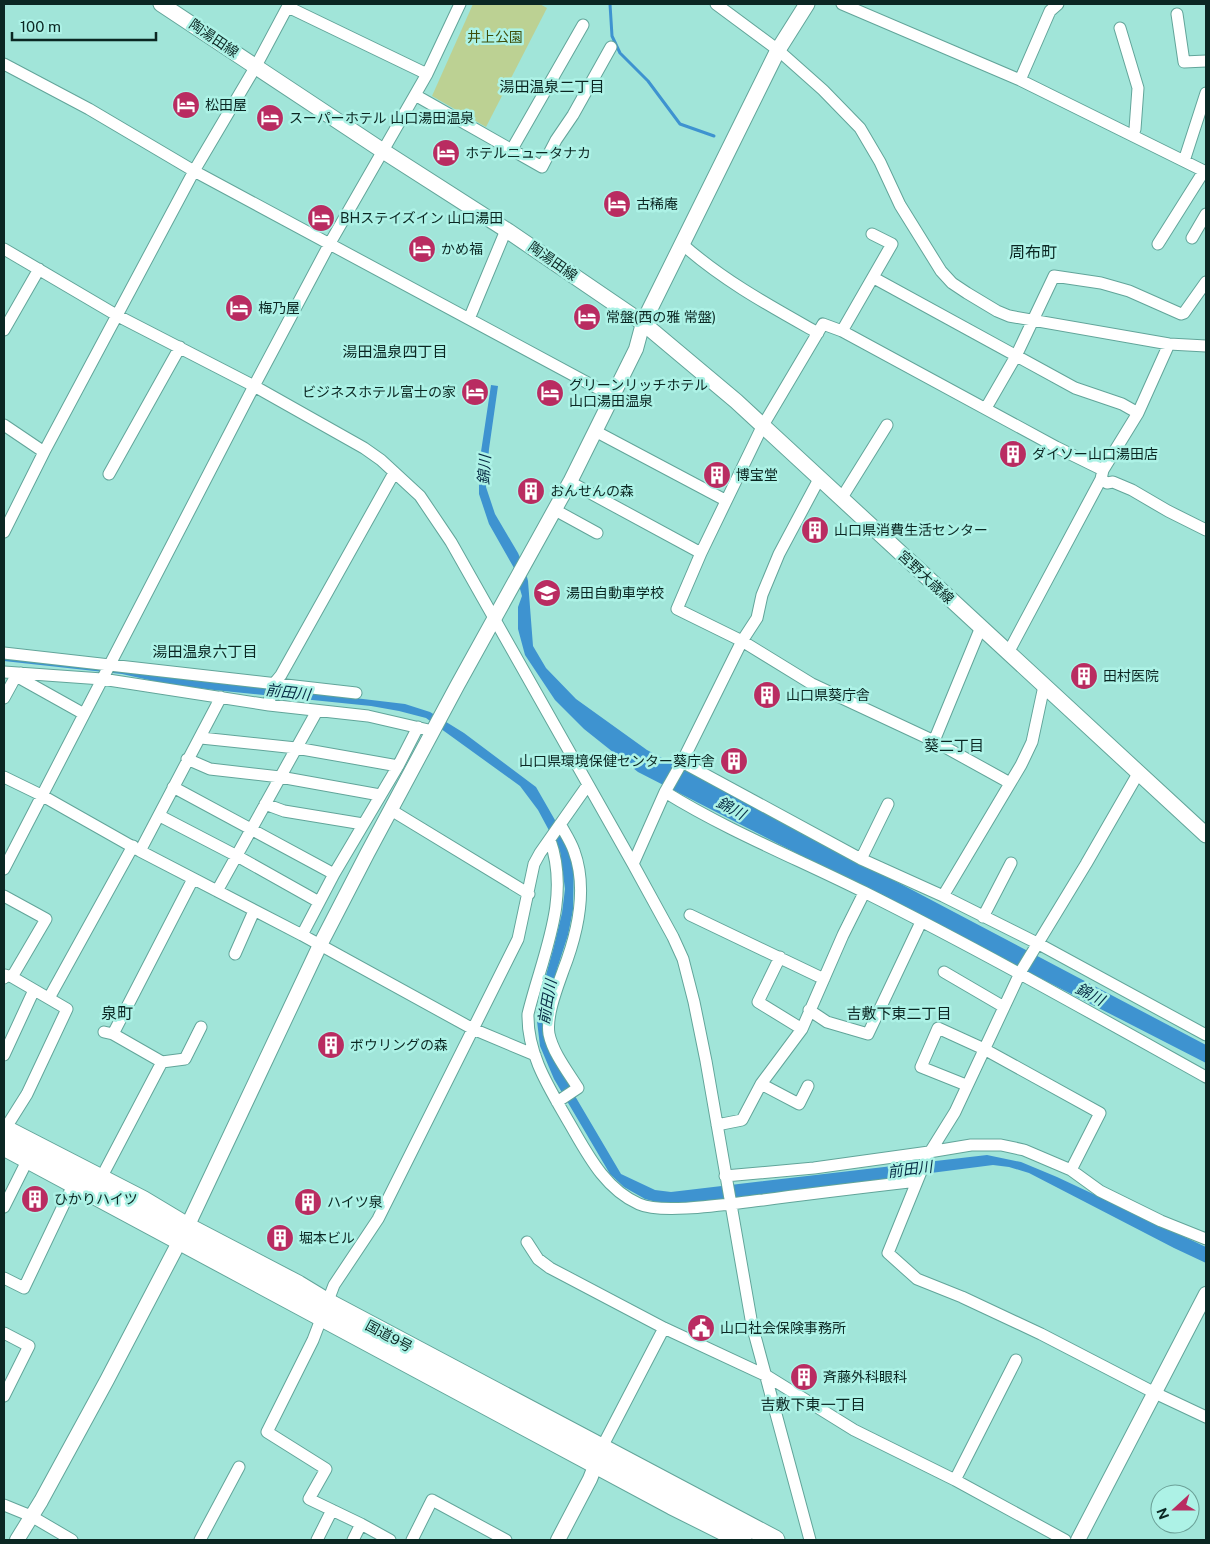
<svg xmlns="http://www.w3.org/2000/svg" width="1210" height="1544" font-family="'Public Sans','Noto Sans JP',sans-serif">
  <rect width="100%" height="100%" fill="#a1e5d9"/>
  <path fill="#bcd193" d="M473,4h67l7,4 -61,119 -54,-31z"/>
  <path fill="#3e93d0" d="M491,385l7,1 -9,63 -3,38 9,27 23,39 7,16 3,12 5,65 13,22 30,31 71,51 559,295v18l-568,-291 -54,-43 -29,-29 -30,-45 -7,-26v-22l4,-11 -8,-28 -25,-44 -10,-30v-29z
    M4,656l401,48 25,8 34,21 72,54 31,54 7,22 -1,47 -5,25 -11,34 -12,61 4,17 26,49 46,78 34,16 16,2 316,-37 34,7 36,15 149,70v16l-32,-15 -145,-75 -20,-6 -16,-2 -302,39 -31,-1 -15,-4 -21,-12 -14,-13 -56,-95 -14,-33 -3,-25 2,-21 14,-50 9,-37 3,-24 -5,-38 -22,-41 -18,-24 -94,-68 -27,-7 -28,-5 -157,-16 -47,-6 -45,-10 -118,-13z"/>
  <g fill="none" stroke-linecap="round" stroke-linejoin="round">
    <path stroke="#3e93d0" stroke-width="3" d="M610,4l2,32 8,17 28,28 32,43 34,12"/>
    <g stroke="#62a59a" stroke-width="13">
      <path id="minor" d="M716,4l62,46 45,40 37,38 20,34 20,43 41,66 11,12 15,10 30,18 12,5 160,28 37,2
        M842,4l178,76 186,92
        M288,7l139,67
        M1177,14l7,48 22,-1
        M1120,28l18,60 -3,41 -2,6
        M4,64l85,45 105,62 418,225
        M1020,80l30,-69 8,-7
        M415,95l127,72 14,-27 17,-25 38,-68
        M512,149l71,-124
        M1184,161l22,-68
        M1192,238l14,-24
        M681,243c41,37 89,63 137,90
        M1158,244l46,-73
        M4,249l114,67 136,70 110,62 17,12 39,36 31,46 182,322 40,73 10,22 11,43 12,59 46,264 58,215
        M874,278l201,110 47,16 16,9
        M469,319l37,-89
        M4,330l35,-61
        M842,331l50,-87 -20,-10
        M986,408l30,-52 38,-80 47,7 28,8 52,23 3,-1 22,-31
        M4,425l40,27
        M595,431l130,69
        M109,474l71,-127
        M1101,479l6,4 6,-1 19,8 36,21 38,19
        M570,482l131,71 61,-126 61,-103 19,7 214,116 47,23
        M841,499l46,-74
        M555,510l42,23
        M4,532l40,-80 150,-281 62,-105 33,-62
        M701,553l-24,56 65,32 70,43 122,57 76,42
        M4,653l352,40
        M1008,653l93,-174 2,-9 35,-57 31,-69
        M4,672l98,7 167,26 99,11 65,15
        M16,676l68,38
        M4,698l12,-22 5,-3
        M269,705l3,-19 9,-11 113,-202
        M201,738l95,10 102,18
        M934,741l47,-114
        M187,759l23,10 70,8 100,18
        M682,762l179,97 82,37 94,47 169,92
        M1139,772l-53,92 -65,107 -66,141 -28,45 -39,96 29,26 45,18 79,37 114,59 51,24
        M4,777l37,18 99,56 162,84 171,94 62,26
        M173,787l161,87
        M665,792c63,39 133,67 199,100 116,58 229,122 342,185
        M265,804l19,7 79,13
        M391,810l138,84
        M160,816l77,40 82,46
        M550,840c21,59 -8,116 -22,174 -1,39 20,72 39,105 19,32 36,69 72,85 24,11 95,-1 124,-4 51,-7 103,-13 154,-19
        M140,851l81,-154
        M861,859l27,-55
        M633,864l32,-72 17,-30 60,-121 15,-23 5,-23 17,-41 40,-75
        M4,869l250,-483 76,-143 97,-169 33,-70
        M217,891l100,-180
        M4,896l42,23 -34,58
        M943,896l78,-131 11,-23 12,-56
        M690,915l134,64
        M983,917l28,-54
        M302,935l32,-61 64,-108 20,-39
        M235,954l19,-43
        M780,957l-22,45 44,27
        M944,972l60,35
        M4,978l1,-3 7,2 55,32 -40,85 -22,35
        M49,998l84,-152
        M809,1010l18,12 41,12 53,-112
        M104,1032l9,2 49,28
        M113,1034l80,-155
        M4,1055l30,-65
        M761,1084l38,20 9,-18
        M966,1085l-45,-18 17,-39 46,21 116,64 -29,57
        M557,1102l21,-14c-10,-16 -25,-35 -29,-54 -3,-18 8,-46 14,-63 14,-36 25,-82 11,-120 -3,-9 -9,-18 -14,-27
        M717,1125l25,-5 19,-36 41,-55 41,-94 21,-42
        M725,1176l89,-8 115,-16 42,-7h30l23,5 47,20 29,21 61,30 45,18
        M100,1180l62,-118 23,-3 16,-32
        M4,1207l24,-48
        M527,1242l11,17 12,9 114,60 103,48 87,54 101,50 110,60
        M4,1278l20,10 50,-105
        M4,1333l25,13 -25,50
        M601,1449l63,-121
        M955,1480l61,-120
        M4,1505l27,11 41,24
        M200,1540l39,-73
        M317,1540l15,-30
        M353,1540l8,-16
        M390,1540l-29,-16 -52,-25 17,-30 -59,-37 46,-92 21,-55 44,-66 140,-280 16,-75 6,-11 47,-67
        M412,1540l20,-40 74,40"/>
    </g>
    <g stroke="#62a59a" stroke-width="16">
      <path id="tertiary" d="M17,1540l24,-39 66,-121 80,-153 133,-282 47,-91 90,-168 113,-204 66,-133 7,-26
        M558,1540l32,-61 9,-23
        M1078,1540l128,-246"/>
    </g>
    <g stroke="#62a59a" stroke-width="17">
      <path id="secondary" d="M161,4l222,147 125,80 135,92 93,78 470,434
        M643,323l135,-273 29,-46"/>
    </g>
    <g stroke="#62a59a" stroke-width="21">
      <path id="trunk" d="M4,1129l138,71 45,27 111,58 28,17 449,238
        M4,1146l668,359 70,35"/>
    </g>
    <use href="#minor" stroke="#fff" stroke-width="11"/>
    <use href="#tertiary" stroke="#fff" stroke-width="14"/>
    <use href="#secondary" stroke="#fff" stroke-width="15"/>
    <use href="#trunk" stroke="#fff" stroke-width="19"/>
  </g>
  <defs>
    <g id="hotel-disc" transform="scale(1.4375)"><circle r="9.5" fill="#b92c61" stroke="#adf2e6"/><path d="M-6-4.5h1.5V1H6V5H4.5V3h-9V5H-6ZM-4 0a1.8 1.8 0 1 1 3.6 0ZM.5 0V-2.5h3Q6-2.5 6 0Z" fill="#fff"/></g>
    <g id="building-disc" transform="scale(1.4375)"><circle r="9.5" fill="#b92c61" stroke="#adf2e6"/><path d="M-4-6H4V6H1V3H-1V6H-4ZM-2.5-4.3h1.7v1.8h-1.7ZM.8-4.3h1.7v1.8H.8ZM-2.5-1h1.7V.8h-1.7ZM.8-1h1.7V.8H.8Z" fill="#fff"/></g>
    <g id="school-disc" transform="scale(1.4375)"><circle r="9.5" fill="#b92c61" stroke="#adf2e6"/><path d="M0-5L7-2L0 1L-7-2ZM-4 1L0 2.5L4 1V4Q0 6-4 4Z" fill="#fff"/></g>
    <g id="civic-disc" transform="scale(1.4375)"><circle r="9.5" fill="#b92c61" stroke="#adf2e6"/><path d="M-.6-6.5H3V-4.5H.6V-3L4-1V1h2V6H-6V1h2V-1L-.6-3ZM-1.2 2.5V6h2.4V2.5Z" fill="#fff"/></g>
  </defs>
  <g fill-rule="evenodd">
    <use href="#hotel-disc" x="186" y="105"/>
    <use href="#hotel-disc" x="270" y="118"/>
    <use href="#hotel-disc" x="446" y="153"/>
    <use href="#hotel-disc" x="617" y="204"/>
    <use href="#hotel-disc" x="321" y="218"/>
    <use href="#hotel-disc" x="422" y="249"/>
    <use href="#hotel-disc" x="239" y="308"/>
    <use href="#hotel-disc" x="587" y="317"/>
    <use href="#hotel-disc" x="475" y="392"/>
    <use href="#hotel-disc" x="550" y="393"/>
    <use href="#building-disc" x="1013" y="454"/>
    <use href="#building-disc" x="717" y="475"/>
    <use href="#building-disc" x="531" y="491"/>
    <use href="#building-disc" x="815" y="530"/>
    <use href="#school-disc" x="547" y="593"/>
    <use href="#building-disc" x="1084" y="676"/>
    <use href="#building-disc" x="767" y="695"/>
    <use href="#building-disc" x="734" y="761"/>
    <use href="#building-disc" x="331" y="1045"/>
    <use href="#building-disc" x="35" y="1199"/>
    <use href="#building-disc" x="308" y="1202"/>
    <use href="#building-disc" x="280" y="1238"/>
    <use href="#civic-disc" x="701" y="1328"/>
    <use href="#building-disc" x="804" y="1377"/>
  </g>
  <g text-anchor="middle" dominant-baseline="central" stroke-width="5" stroke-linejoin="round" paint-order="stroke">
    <g font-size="14" fill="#3e4f0b" stroke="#adf2e6">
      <text x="495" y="37">井上公園</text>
    </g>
    <g font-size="14" fill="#0b2723" stroke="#adf2e6">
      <text transform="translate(214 38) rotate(34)">陶湯田線</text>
      <text transform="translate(553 261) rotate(35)">陶湯田線</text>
      <text transform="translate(926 577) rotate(43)">宮野大歳線</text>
      <text transform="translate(389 1336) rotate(28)">国道9号</text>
    </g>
    <g font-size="14" fill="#0b2723" stroke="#adf2e6" text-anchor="start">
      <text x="205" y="105">松田屋</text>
      <text x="289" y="118">スーパーホテル 山口湯田温泉</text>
      <text x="465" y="153">ホテルニュータナカ</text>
      <text x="636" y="204">古稀庵</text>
      <text x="340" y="218">BHステイズイン 山口湯田</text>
      <text x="441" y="249">かめ福</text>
      <text x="258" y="308">梅乃屋</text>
      <text x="606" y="317">常盤(西の雅 常盤)</text>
      <text x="569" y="385">グリーンリッチホテル<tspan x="569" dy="16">山口湯田温泉</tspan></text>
      <text x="456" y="392" text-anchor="end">ビジネスホテル富士の家</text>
      <text x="1032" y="454">ダイソー山口湯田店</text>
      <text x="736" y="475">博宝堂</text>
      <text x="550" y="491">おんせんの森</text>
      <text x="834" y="530">山口県消費生活センター</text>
      <text x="566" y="593">湯田自動車学校</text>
      <text x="1103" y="676">田村医院</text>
      <text x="786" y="695">山口県葵庁舎</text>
      <text x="715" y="761" text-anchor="end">山口県環境保健センター葵庁舎</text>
      <text x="350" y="1045">ボウリングの森</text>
      <text x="54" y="1199">ひかりハイツ</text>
      <text x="327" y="1202">ハイツ泉</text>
      <text x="299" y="1238">堀本ビル</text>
      <text x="720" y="1328">山口社会保険事務所</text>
      <text x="823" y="1377">斉藤外科眼科</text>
    </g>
    <g font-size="15" fill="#0b2723" stroke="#adf2e6">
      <text x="552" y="86">湯田温泉二丁目</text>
      <text x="395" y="351">湯田温泉四丁目</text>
      <text x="205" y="651">湯田温泉六丁目</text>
      <text x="954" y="745">葵二丁目</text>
      <text x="899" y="1013">吉敷下東二丁目</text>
      <text x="813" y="1404">吉敷下東一丁目</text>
    </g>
    <g font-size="15" font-style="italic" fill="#072c45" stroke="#adf2e6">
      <text transform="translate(484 470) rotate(-87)">錦川</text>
      <text transform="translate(288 692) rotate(7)">前田川</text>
      <text transform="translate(731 808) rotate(28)">錦川</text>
      <text transform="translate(1090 994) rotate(27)">錦川</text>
      <text transform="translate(547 1002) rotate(-80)">前田川</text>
      <text transform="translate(910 1169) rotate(-7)">前田川</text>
    </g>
    <g font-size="16" fill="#0b2723" stroke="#adf2e6">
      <text x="1033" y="252">周布町</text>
      <text x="117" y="1013">泉町</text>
    </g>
  </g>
  <rect width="1210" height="1544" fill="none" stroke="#0b2723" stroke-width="10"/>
  <g transform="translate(1175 1509) rotate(249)"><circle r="24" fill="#adf2e6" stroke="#6ca198"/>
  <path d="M0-4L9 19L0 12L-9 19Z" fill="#b92c61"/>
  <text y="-8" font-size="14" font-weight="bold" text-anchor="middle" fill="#0b2723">N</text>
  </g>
  <path d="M12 32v8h144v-8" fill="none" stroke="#0b2723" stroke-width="2.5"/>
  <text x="20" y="32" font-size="15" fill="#0b2723" stroke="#adf2e6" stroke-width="4" paint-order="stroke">100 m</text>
</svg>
